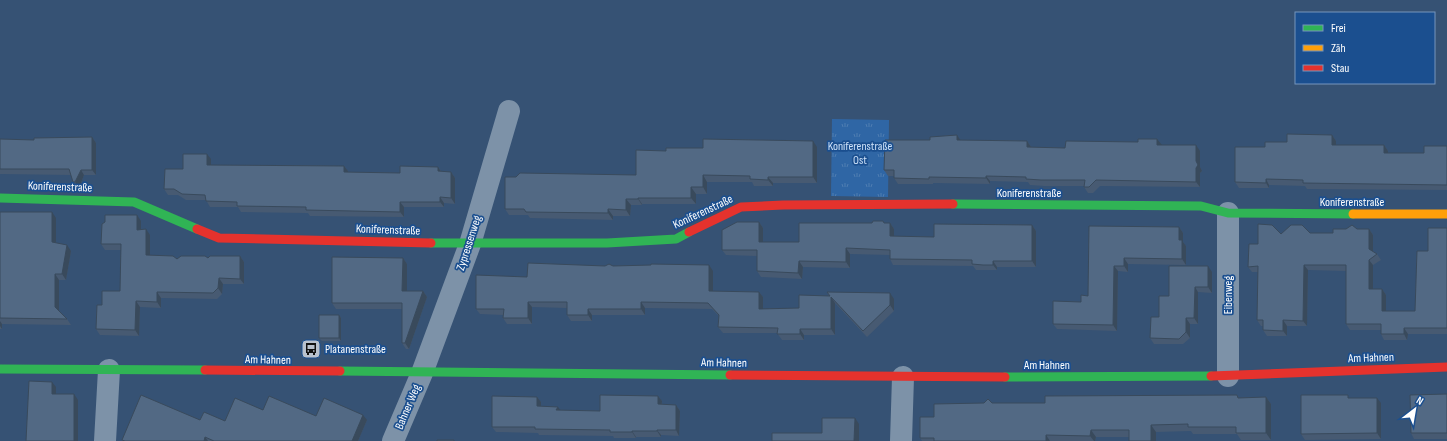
<svg xmlns="http://www.w3.org/2000/svg" width="1447" height="441" font-family="'Sofia Sans Condensed',sans-serif">
  <defs>
    <pattern id="park-tufts" width="24" height="20" patternUnits="userSpaceOnUse"><rect width="24" height="20" fill="#2f66a5"/><path d="M3 7l-1-3M5 7V3M7 7l1-3M15 17l-1-3M17 17v-4M19 17l1-3" fill="none" stroke="#4e7db2"/></pattern>
  </defs>
  <rect width="100%" height="100%" fill="#365274"/>
  <path fill="url(#park-tufts)" d="M832,119l57,1 -1,77 -57,-1z"/>
  <g fill="none" stroke-linecap="round" stroke-linejoin="round">
    <path stroke="#7d92a8" stroke-width="22" d="M1228,213v163
      M105,441l4,-71
      M393,441l29,-68 48,-129 39,-133
      M901,441l2,-64"/>
    <path stroke="#30b455" stroke-width="9" d="M0,198l134,4 63,27
      M953,204l248,2 27,7 125,1
      M431,243h176l69,-4 13,-7
      M0,369l205,1
      M340,371l390,4
      M1005,377l206,-1"/>
    <path stroke="#ff9f0a" stroke-width="9" d="M1353,214h94"/>
    <path stroke="#e5322d" stroke-width="9" d="M197,229l22,9 212,5
      M689,232l52,-25 42,-2 170,-1
      M205,370l135,1
      M730,375l275,2
      M1211,376l236,-9"/>
  </g>
  <path fill="#475a72" d="M1332,135l4,6v4h48l4,6v2h36l23,-7v44l-140,-1 -2,-3 -36,-1v3h-30l-4,-6 30,-35 22,-5z
    M92,137l4,6v32h-12l-5,13h-2l-4,-6 -2,-7 -71,-1v-35l34,1z
    M1157,139l4,6 39,6v16l2,4 -2,2v14l-100,-1 -7,7h-5l-4,-6v-1h-39l-15,-1 -2,-3 -38,-1v3l-57,-1v1h-35l-4,-6v-2h-6l-4,-6 76,-30 67,1 4,6 34,1 73,-6z
    M817,147v36h-44v3h-19l-2,-4h-45v12h-11v10h-54v1h-11l-1,11h-17v4l-83,-2 -2,-3h-19l-4,-6 11,-32 120,-2 30,-24 37,-3z
    M211,159v6l133,1 4,5v1l52,1 38,-6 4,5h9l4,6v26l-11,-1v4h-40v10l-94,-1 -2,-3 -67,-1 -3,-5h-28l-4,-7h-20l-8,-5h-10l-4,-6 19,-20z
    M0,212l56,6v25l15,8 -5,29h-7v31l8,8 4,6 -69,-1v5h-2z
    M141,221v9l9,5v20l27,4 63,-3 4,6v22h-21l-1,10 -5,5 -56,-1v10l-21,-1 -1,29 -39,-1 -4,-6 6,-24 18,-14 1,-41h-16l-4,-6z
    M759,222l4,6v14h36l86,-19h5l4,6v7l40,1 98,-12 4,6v36h-39v3h-21l-3,-4 -80,-1 -3,-6v-4l-40,-1v14l-47,-1 -1,12 -41,-2 -4,-6v-15l-31,-1 -4,-5z
    M1089,226l90,1 4,6v9l3,4v19l-58,-1v8l-10,-1 -1,60 -60,-2 -4,-5 28,-22 7,-6z
    M1447,228v106h-39l-1,6h-23l-3,-6v-4h-31l-4,-6v-53l-38,-1 -1,56h-20v10h-20l-4,-6v-4h-2l-4,-6 1,-48h-6l-4,-5 10,-23 23,-10 52,-1 24,-4h12l4,6v17l4,2 4,6 -8,5v24h9l4,6v16h29l13,-60z
    M403,258l4,6v27h16l4,6 -18,52h-3l-4,-6v-34h-66l-4,-6z
    M613,266l100,5v20l46,1 4,5v12l36,-1 30,-12 -2,-4 67,7v12l-27,26 -32,-34v32h-31v5h-22l-5,-7h-54l-5,-6 1,-11 -7,-7 -67,-1v7h-53v6h-21l-4,-6v-7l-35,-1v17h-25l-4,-6v-3l-23,-1 -4,-5 51,-32z
    M1212,272v21l-14,-1v32h-8v14l-7,6h-29l-4,-6 9,-21 10,-21z
    M339,315l2,3v23h-19l-3,-3z
    M1447,394v45h-33l-3,-6z
    M1237,395l2,3 27,-1 5,7v36h-30l-4,-6h-44l-2,-3 -35,1v9h-27v-4h-33l-1,4h-173l-2,-3 14,-21 58,-14h53z
    M658,396l4,5v4h14l4,6 -1,25 -18,-1v2h-25v1h-22l-1,-2 -74,-1 -1,-2 -42,-1 -4,-5 45,-30 4,5v5l19,3 40,1z
    M1350,398l31,5v36l-76,1 -4,-6z
    M263,410l53,6 51,4 -9,21h-235l-1,-1 78,-20 25,1z"/>
  <path fill="#394a5c" d="M957,135l4,6 -4,-1z
    M1332,135l4,6v9l-4,-5z
    M92,137l4,6v32l-4,-5z
    M1157,139l5,6 -1,6 -4,-6z
    M813,141l4,6v36l-4,-6z
    M1027,141l4,6v6l-4,-6z
    M1196,145l4,6v16l2,4 -2,2v14l-4,-5z
    M1384,145l4,6v7l-4,-5z
    M207,154l4,5v12l-4,-6z
    M344,166l4,5v7l-4,-6z
    M438,167l4,6 -4,-2z
    M81,170l3,5 -5,13 -4,-6z
    M451,172l4,6v26l-4,-6z
    M703,175l4,7v12l-4,-7z
    M986,176l4,5v3l-4,-6z
    M768,177l5,6v3l-5,-6z
    M1266,179l3,6v3l-3,-5z
    M691,187l5,7v10l-5,-6z
    M440,197l4,6v4l-4,-5z
    M638,198l4,6v1l-4,-6z
    M626,199l5,6 -1,11 -4,-6z
    M400,202l4,5v10l-4,-5z
    M608,209l5,7v4l-5,-7z
    M52,212l4,6v30l-4,-6z
    M137,215l4,6v14l-4,-5z
    M759,222l4,6v20l-4,-6z
    M890,223l4,6v13l-4,-6z
    M1032,225l4,6v36l-4,-6z
    M1179,227l4,6v9l3,4v19l-4,-6 -3,-19z
    M146,229l4,6v26l-4,-6z
    M1369,229l4,6v20l-4,-6z
    M67,245l4,6 -5,29 -4,-6z
    M846,248l4,6v14l-4,-6z
    M240,256l4,6v22l-4,-5z
    M403,258l4,6v33l-5,-6z
    M1124,258l4,6v8l-4,-6z
    M1369,260l4,5v30l-4,-6z
    M799,261l4,6 -1,12 -4,-6z
    M993,261l4,6v3l-4,-5z
    M709,265l4,6v26l-4,-6z
    M1304,265l4,5 -1,56 -4,-5z
    M1114,266l4,5 -1,60 -4,-6z
    M1208,266l4,6v21l-4,-6z
    M55,274l4,6v32l-4,-5z
    M219,278l4,6 -1,10 -4,-6z
    M1195,287l3,5v32l-4,-6z
    M1382,289l4,6v22l-4,-6z
    M423,291l4,6 -18,52 -4,-6z
    M157,292l4,6v10l-4,-6z
    M759,292l4,5v18l-4,-6z
    M890,293l4,6v12l-4,-6z
    M831,297l4,6v32l-4,-6z
    M136,301l4,6 -1,29 -4,-6z
    M528,302l4,5v17l-4,-6z
    M641,302l4,6v7l-4,-6z
    M588,309l4,6v6l-4,-6z
    M339,315l2,3v23l-2,-3z
    M1186,318l4,6v14l-4,-6z
    M1283,320l4,6v10l-4,-5z
    M0,321l2,3v5l-2,-3z
    M1404,328l4,6 -1,6 -3,-6z
    M800,329l4,6v5l-4,-6z
    M52,382l4,5v12l-4,-5z
    M74,394l4,6v41h-4z
    M658,396l4,5 -1,9 -3,-6z
    M537,397l4,5v10l-4,-6z
    M1266,397l5,7v36l-5,-7z
    M1377,398l4,5v36l-4,-6z
    M676,405l4,6 -1,25 -3,-6z
    M558,407l4,5 -6,-2z
    M363,415l4,5 -9,21h-6z
    M855,418l4,6v17h-5z
    M1151,425l5,7v9h-5z
    M657,430l4,5v2l-4,-6z
    M1091,430l5,7 -1,4h-1l-4,-5z
    M632,431l4,6v1l-4,-6z
    M1046,435l4,6h-4z
    M205,437l3,4h-4z"/>
  <path fill="#526984" stroke="#394a5c" d="M1287,134l45,1v10h52v8h40v-7h23v39l-144,-2v-3l-37,-1v4l-31,-1v-35h30v-5h22z
    M957,135v5l70,1v6l38,1 1,-7 72,1v-3h19v6h39v16l2,4 -2,3v14l-100,-2 -7,7h-5l1,-7h-44l-15,-1v-2l-40,-1v2l-57,-1v2l-35,-1v-8h-10l1,-30h45v-3z
    M92,137v33h-11l-6,12h-2l-4,-13h-69v-30l34,1v-2z
    M703,139l110,2v36h-45v3l-18,-1v-3l-47,-1v12h-12v11h-53v1h-12v11l-18,-1v4l-82,-1 -2,-3h-19v-32h11l4,-4 116,2v-25l30,1v-3h37z
    M183,154h24v11l137,1v6l56,1v-7l38,1v4l13,1v26l-11,-1v5h-40v10l-94,-2v-3l-69,-1v-4l-31,-1 -1,-6 -23,-1 -8,-5h-10l1,-20h18z
    M0,212h52v30l15,3 -5,29h-7v33l12,12 -67,-1z
    M105,215h32v15l9,-1v26l27,1 4,3 4,-3h24l3,2 2,-2h30v23l-21,-1 -1,10 -5,5 -56,-1v10l-21,-1 -1,29 -39,-1 1,-24h5v-14h18l1,-47h-20l1,-20 3,-2z
    M873,221h10l1,2h6v13l44,1v-13l98,1v36h-39v4h-10l-11,-1v-4l-82,-1v-9l-44,-2v14l-47,-1 -1,12 -41,-2v-21h-35v-20l15,-8h22v20h40v-19h73z
    M1258,224l14,1 9,9 10,-9h11l8,8h23v-4h13l6,-4 5,4h12v20l8,5 -8,6v29h13v22h33l2,-60h11v-23h19v100h-43v6h-23v-10h-35v-59h-42l-1,56 -20,-1v11l-20,-1v-10h-6l1,-54 -10,1 1,-23h9z
    M1089,226l90,1v13h3v19l-58,-1v8h-10l-1,59 -60,-1v-23l28,1v-7l7,1z
    M332,257l71,1 -1,33h21l-18,52h-3v-40h-70z
    M528,263l77,3 4,-2 4,2 38,-1v-1l58,1v26l50,1v17l40,-1v-13l31,1 -3,-4 63,1v12l-27,26 -32,-34v32h-31v5h-23l1,-6 -60,-1 1,-12 -11,-12 -67,-1v7h-53v6h-21v-13h-39v16h-25l1,-9h-28v-34l51,2z
    M1169,266h39v21h-13l-1,31h-8v14l-7,7 -29,-1 1,-21h8v-21h10z
    M319,315h20v23h-20z
    M29,381l23,1v12h22v47h-48z
    M1447,394v39h-36l-1,-38z
    M141,395l59,25 4,-8 21,9 10,-23 28,12 6,-14 47,20 8,-18 39,17 -11,26h-138l-9,-4 -1,4h-79l-3,-1z
    M600,395l58,1v8l18,1v25h-19v1h-25v1h-22v-2l-75,-1v-2h-43v-31l45,1v9l21,1 -2,3 44,1z
    M1237,395l1,3 28,-1v36h-30v-6h-48v-3l-37,1v16h-22v-11h-38l-1,6 -44,-1v6h-112v-3h-14v-21h14v-13l50,-1 4,-4 4,4h53v-7z
    M1301,395h47v3h29v35l-76,1z
    M822,418h33l-1,23h-82v-8h50z
    M437,440h17v1h-17z"/>
  <defs>
    <g id="bus-square" transform="scale(1)"><rect x="-9" y="-9" width="18" height="18" rx="4" fill="#b9c2ce" stroke="#1b4f8f"/><path d="M-5-6H5V4H4V6H2V4H-2V6H-4V4H-5ZM-3.5-4V0h7V-4ZM-3.5 1.2v1.5H-2V1.2ZM2 1.2v1.5H3.5V1.2Z" fill="#111"/></g>
  </defs>
  <g fill-rule="evenodd">
    <use href="#bus-square" x="311" y="349"/>
  </g>
  <g text-anchor="middle" dominant-baseline="central" stroke-width="3.5" stroke-linejoin="round" paint-order="stroke">
    <g font-size="12" fill="#cfe3fa" stroke="#1b4f8f">
      <text x="860" y="146">Koniferenstraße<tspan x="860" dy="14">Ost</tspan></text>
    </g>
    <g font-size="12" fill="#fff" stroke="#1b4f8f">
      <text transform="translate(60 187) rotate(2)">Koniferenstraße</text>
      <text x="1029" y="193">Koniferenstraße</text>
      <text x="1352" y="202">Koniferenstraße</text>
      <text transform="translate(703 212) rotate(-25)">Koniferenstraße</text>
      <text transform="translate(388 230) rotate(2)">Koniferenstraße</text>
      <text transform="translate(469 243) rotate(-72)">Zypressenweg</text>
      <text transform="translate(1228 295) rotate(-90)">Eibenweg</text>
      <text transform="translate(1371 358) rotate(-2)">Am Hahnen</text>
      <text transform="translate(268 360) rotate(1)">Am Hahnen</text>
      <text transform="translate(724 363) rotate(1)">Am Hahnen</text>
      <text x="1047" y="365">Am Hahnen</text>
      <text transform="translate(408 407) rotate(-67)">Bahner Weg</text>
    </g>
    <g font-size="12" fill="#fff" stroke="#1b4f8f" text-anchor="start">
      <text x="325" y="349">Platanenstraße</text>
    </g>
  </g>
  <rect x="1295" y="12" width="140" height="72" fill="#1b4f8f" stroke="#7695bc"/>
  <rect x="1303" y="25" width="20" height="6" fill="#30b455" stroke="#7695bc"/>
  <text x="1331" y="32" font-size="12" fill="#ffffff">Frei</text>
  <rect x="1303" y="45" width="20" height="6" fill="#ff9f0a" stroke="#7695bc"/>
  <text x="1331" y="52" font-size="12" fill="#ffffff">Zäh</text>
  <rect x="1303" y="65" width="20" height="6" fill="#e5322d" stroke="#7695bc"/>
  <text x="1331" y="72" font-size="12" fill="#ffffff">Stau</text>
  <g transform="translate(1415 409) rotate(31)" stroke="#1b4f8f" stroke-width="3" paint-order="stroke">
  <path d="M0-3L7 15L0 10L-7 15Z" fill="#ffffff"/>
  <text y="-6" font-size="11" font-weight="bold" text-anchor="middle" fill="#ffffff">N</text>
  </g>
</svg>
